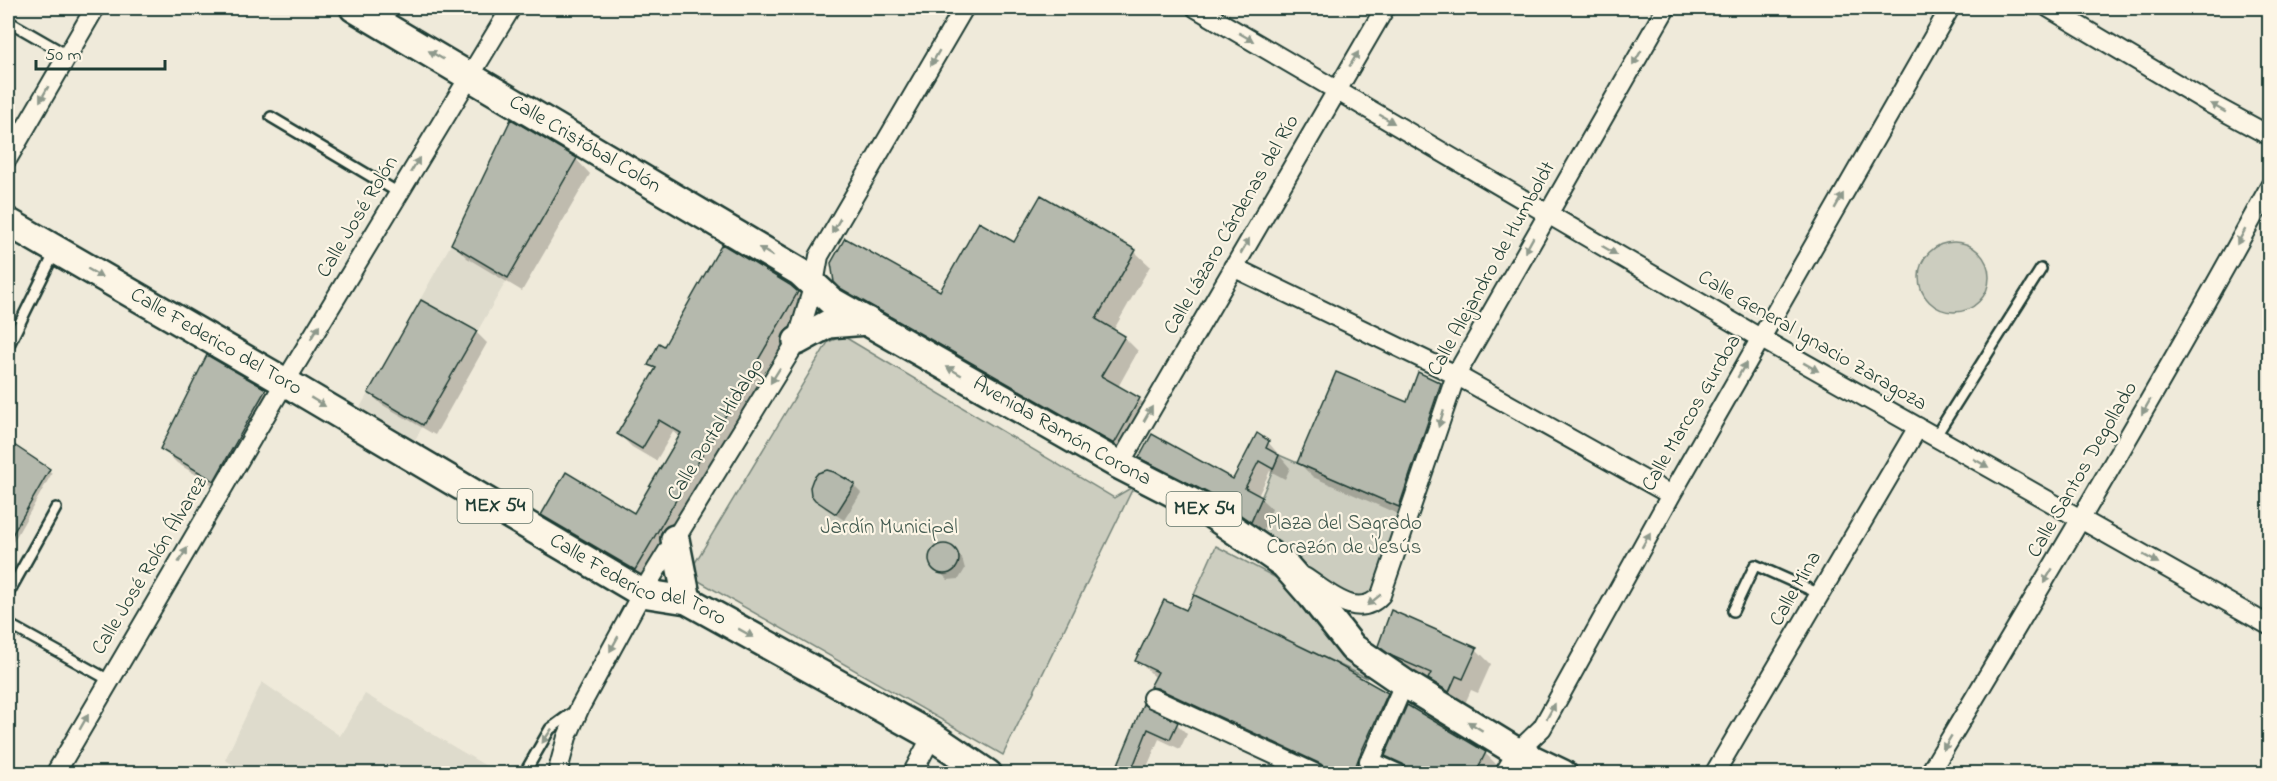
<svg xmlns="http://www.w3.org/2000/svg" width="2277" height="781" font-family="'Indie Flower',sans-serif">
  <rect width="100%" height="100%" fill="#efeada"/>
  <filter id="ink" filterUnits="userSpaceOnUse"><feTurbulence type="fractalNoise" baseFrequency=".0167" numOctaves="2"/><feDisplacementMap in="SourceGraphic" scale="12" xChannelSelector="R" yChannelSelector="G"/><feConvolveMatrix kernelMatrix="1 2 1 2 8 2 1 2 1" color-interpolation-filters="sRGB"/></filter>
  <g filter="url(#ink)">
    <path fill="#dedbcc" d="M451,244l57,34 -96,167 -55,-32z
      M262,682l78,54 25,-42 133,79h-250l-23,-13z"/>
    <path fill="#cccdbf" stroke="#76857a" stroke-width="1.5" d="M1919 277a35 35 0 1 1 70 0a35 35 0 1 1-70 0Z
      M843,336l271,162 20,-12 -131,269 -306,-175 -4,-14 135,-224z
      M1279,455l125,54 -29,81 -9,8 -19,-2 -100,-64z
      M1216,546l64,34 87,98 -173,-83z"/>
    <path fill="#0003" d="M576,159l14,15 -68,117 -55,-33 -14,-14z
      M1041,197l94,55 15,14 -37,65 11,6 14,14 -20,36 21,12 15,15 -25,43 -272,-155 -21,-20 105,11 73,-49z
      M790,286l21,21 -162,276 -93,-55 -13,-13h91l47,-78 -8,-5 -17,29 -24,-14 -13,-13 37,-64 -6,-6 15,-16z
      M476,332l11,11 -52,92 -54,-31 -11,-11z
      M208,357l58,34 14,15 -51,89 -52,-32 -15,-15z
      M1440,385l15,15 -41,121 -101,-44 -15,-15z
      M1268,442l22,26 -5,11 -15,-8 -12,25 14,13 -9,23 -42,-28 -69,-35 -11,-12 92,24z
      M8,443l44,30 -44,78v-39l3,-7 -1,-12 -2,-3z
      M854,486l7,7 -17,27 -19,-12 -8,-9z
      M943,546l11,5 8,7 3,11 -6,10 -11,1 -15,-14 -2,-8 4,-8z
      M1187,612l200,82 15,15 -28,65h-47l-154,-72 -6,-1 -15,-14 4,-9 -19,-18z
      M1379,645l97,4 15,15 -13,29 -7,-3 -7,16 -19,-12 -13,-13 -23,-11 -15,-10z
      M1144,706l33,18 10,10 -7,15 -21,-10 -15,35h-28z
      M1485,753l15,15 -3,6h-88l-7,-4 -15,-14z
      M942,766l13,8h-29l3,-5z"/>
    <path fill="#b5b9ad" stroke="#1f3d34" stroke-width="1.5" d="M511,119l66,39 -69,120 -57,-34z
      M1041,195l95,55 -40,69 29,17 -24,40 39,22 -26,46 -274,-156 -6,-6 -3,-19 14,-25 95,53 39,-69 35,20z
      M722,244l68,41 8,7 -163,278 -94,-55 25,-43 68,41 47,-80 -22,-13 -17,29 -25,-15 39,-66 -8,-3 11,-22 5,3z
      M421,300l56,31 -54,94 -55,-32z
      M207,355l59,34 -52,92 -54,-32z
      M1336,372l71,30 11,-30 23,11 -42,124 -102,-44z
      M1257,433l12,8 -3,7 13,7 -6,14 -14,-8 -14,27 17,9 -11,25 -43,-29 -69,-35 13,-24 81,45z
      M8,441l42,28 -42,73v-33l2,-5 -2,-12z
      M827,470l7,2 21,12 -19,30 -21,-14 -4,-5 -1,-8 3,-8 5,-6z
      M929 559a15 15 0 1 1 30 0a15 15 0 1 1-30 0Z
      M1194,595l141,68 53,30 -29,64 -6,17h-19l-8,-4 -5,-6 -164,-76 -7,-1 8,-15 -23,-11 29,-61 22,10z
      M1391,610l86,38 -14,31 -7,-3 -7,16 -21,-13 3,-6 -39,-17 -14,-10z
      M1143,704l35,18 -8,17 -22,-10 -18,45h-16z
      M1407,705l79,47 -11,22h-63l-9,-10 -18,-8z"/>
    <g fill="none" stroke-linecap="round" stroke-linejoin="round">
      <g stroke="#1f3d34" stroke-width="14">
        <path id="lane" d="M8,21l59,34
          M271,117l128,76
          M8,347l47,-95
          M1935,437l106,-168
          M8,594l48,-86
          M1733,611l22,-46 65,29
          M8,624l101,56
          M524,774l26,-45 26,-19"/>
      </g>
      <g stroke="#1f3d34" stroke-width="22">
        <path id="street" d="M1196,8l564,330 510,288
          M2049,8l160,95 61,33
          M8,158l87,-150
          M1233,267l223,108 215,120
          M1119,465l266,-457
          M1304,577c23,14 53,45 77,18l75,-220 210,-367
          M1152,698l164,76
          M1369,761l29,13
          M55,774l230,-392 226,-374
          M557,774l10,-37 13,-30 62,-114 155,-252 17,-57 5,-28 145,-248
          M912,774l20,-38
          M1365,774l35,-81
          M1504,774l13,-22 25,-24 129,-233 279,-487
          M1714,774l204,-347
          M1929,774c117,-195 232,-389 341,-588"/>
      </g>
      <g stroke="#1f3d34" stroke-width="32">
        <g id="primary">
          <path id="s1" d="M354,8l446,264 31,29 288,164 82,42 83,57 28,32 41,52 51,35 113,69 46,22"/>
          <path id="s2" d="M8,222l277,160 357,211 45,7 245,136 56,38"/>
          <path d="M797,341l31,-17 39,-3"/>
          <path d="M675,539l12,61"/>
        </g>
      </g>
      <use href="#lane" stroke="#fcf5e5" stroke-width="9"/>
      <use href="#street" stroke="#fcf5e5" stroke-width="18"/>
      <use href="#primary" stroke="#fcf5e5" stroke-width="27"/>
    </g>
    <defs><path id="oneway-solid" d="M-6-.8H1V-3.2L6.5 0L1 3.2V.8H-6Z" transform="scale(1.5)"/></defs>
    <g fill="#8e998c">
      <use href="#oneway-solid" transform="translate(1246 37) rotate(30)"/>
      <use href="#oneway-solid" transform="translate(436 55) rotate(-150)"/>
      <use href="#oneway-solid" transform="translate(935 58) rotate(120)"/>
      <use href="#oneway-solid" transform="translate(1637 58) rotate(120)"/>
      <use href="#oneway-solid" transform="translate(1354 59) rotate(-59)"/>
      <use href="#oneway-solid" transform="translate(44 94) rotate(120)"/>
      <use href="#oneway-solid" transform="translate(2218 108) rotate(-151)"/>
      <use href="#oneway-solid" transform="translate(1387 119) rotate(30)"/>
      <use href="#oneway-solid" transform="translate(415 165) rotate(-59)"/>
      <use href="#oneway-solid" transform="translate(1839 201) rotate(-60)"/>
      <use href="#oneway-solid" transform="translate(836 226) rotate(120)"/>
      <use href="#oneway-solid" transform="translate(2241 237) rotate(119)"/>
      <use href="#oneway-solid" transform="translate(1529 245) rotate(119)"/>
      <use href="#oneway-solid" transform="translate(1245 246) rotate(-60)"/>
      <use href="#oneway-solid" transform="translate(1609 250) rotate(30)"/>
      <use href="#oneway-solid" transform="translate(766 252) rotate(-149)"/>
      <use href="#oneway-solid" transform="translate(95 273) rotate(30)"/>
      <use href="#oneway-solid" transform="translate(315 332) rotate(-59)"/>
      <use href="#oneway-solid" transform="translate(1811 367) rotate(29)"/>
      <use href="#oneway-solid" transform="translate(1742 370) rotate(-60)"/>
      <use href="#oneway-solid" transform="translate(954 371) rotate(-150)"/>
      <use href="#oneway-solid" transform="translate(775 376) rotate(122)"/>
      <use href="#oneway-solid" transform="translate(318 402) rotate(31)"/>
      <use href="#oneway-solid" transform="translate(2146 407) rotate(120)"/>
      <use href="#oneway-solid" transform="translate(1148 414) rotate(-60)"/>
      <use href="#oneway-solid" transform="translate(1441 419) rotate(108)"/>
      <use href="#oneway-solid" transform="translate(1981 463) rotate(29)"/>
      <use href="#oneway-solid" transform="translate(1646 540) rotate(-61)"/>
      <use href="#oneway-solid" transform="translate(183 555) rotate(-59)"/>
      <use href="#oneway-solid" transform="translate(2151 559) rotate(29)"/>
      <use href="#oneway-solid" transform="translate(2048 576) rotate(121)"/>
      <use href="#oneway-solid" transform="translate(1374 600) rotate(141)"/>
      <use href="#oneway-solid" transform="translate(746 633) rotate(29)"/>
      <use href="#oneway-solid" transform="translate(614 644) rotate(119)"/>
      <use href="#oneway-solid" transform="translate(1551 711) rotate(-61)"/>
      <use href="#oneway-solid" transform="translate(84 722) rotate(-60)"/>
      <use href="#oneway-solid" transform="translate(1475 726) rotate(-148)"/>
      <use href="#oneway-solid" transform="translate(547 736) rotate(124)"/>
      <use href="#oneway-solid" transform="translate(1947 743) rotate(121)"/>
    </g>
  </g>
  <g text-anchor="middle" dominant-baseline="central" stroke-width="4.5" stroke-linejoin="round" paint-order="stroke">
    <g fill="#fcf5e5" stroke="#617469" stroke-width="1.5">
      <rect x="457.5" y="489" width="75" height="34" rx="4.5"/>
      <rect x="1166.5" y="492" width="75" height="34" rx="4.5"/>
    </g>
    <g font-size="20" font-weight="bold" fill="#1f3d34">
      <text x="495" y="506">MEX 54</text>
      <text x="1204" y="509">MEX 54</text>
    </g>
    <g font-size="21" fill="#1f3d34" stroke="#fcf5e5">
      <text stroke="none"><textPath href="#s1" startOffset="268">Calle Cristóbal Colón</textPath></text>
      <text transform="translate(358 217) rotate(-59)">Calle José Rolón</text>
      <text transform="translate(1232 225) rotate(-60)">Calle Lázaro Cárdenas del Río</text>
      <text transform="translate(1492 269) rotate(-61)">Calle Alejandro de Humboldt</text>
      <text transform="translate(1812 341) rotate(30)">Calle General Ignacio Zaragoza</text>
      <text stroke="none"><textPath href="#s2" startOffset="240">Calle Federico del Toro</textPath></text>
      <text transform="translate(1692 413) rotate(-60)">Calle Marcos Gurdoa</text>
      <text transform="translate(716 430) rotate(-58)">Calle Portal Hidalgo</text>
      <text stroke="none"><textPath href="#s1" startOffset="826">Avenida Ramón Corona</textPath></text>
      <text transform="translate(2083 470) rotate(-60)">Calle Santos Degollado</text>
      <text transform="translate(150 566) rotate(-59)">Calle José Rolón Álvarez</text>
      <text stroke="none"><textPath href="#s2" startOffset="726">Calle Federico del Toro</textPath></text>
      <text transform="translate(1796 589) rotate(-60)">Calle Mina</text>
    </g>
    <g font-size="21" fill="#425a50" stroke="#fcf5e5">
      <text x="1344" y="524">Plaza del Sagrado<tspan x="1344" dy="24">Corazón de Jesús</tspan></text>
      <text x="889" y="528">Jardín Municipal</text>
    </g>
  </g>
  <rect width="2277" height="781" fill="none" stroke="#fcf5e5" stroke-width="30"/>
  <rect x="15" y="15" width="2247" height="751" fill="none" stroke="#1f3d34" stroke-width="2" filter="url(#ink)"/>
  <path d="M36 60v9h129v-9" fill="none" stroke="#1f3d34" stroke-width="3"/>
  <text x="45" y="60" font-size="18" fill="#1f3d34" stroke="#fcf5e5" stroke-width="4.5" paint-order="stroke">50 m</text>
</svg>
